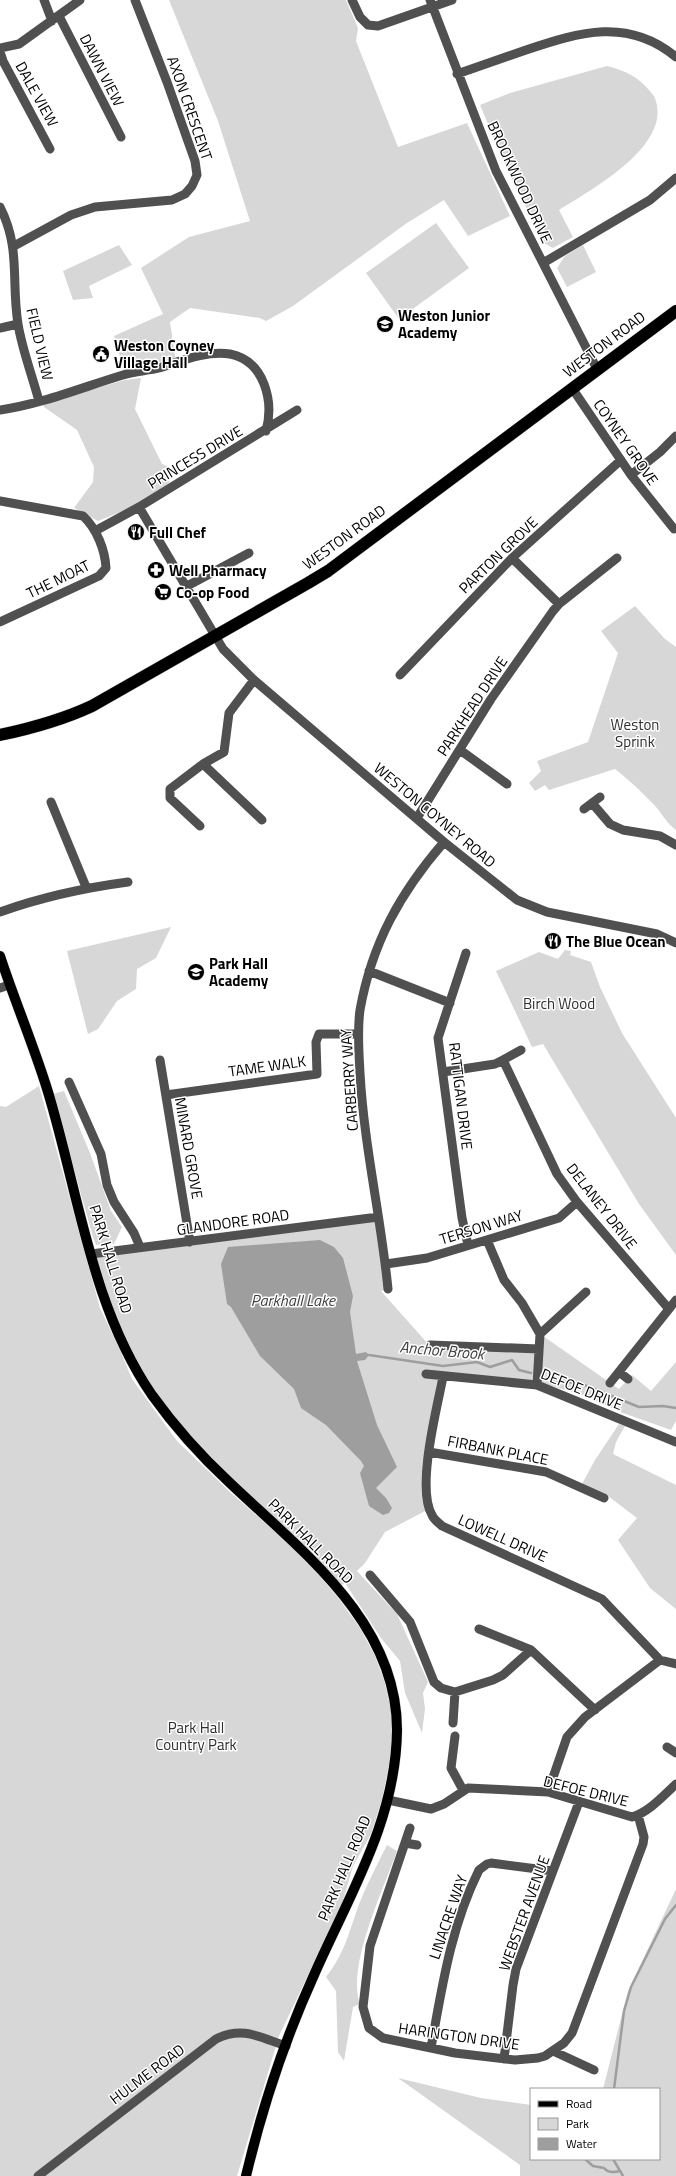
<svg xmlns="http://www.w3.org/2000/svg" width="676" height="2176" font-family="'Titillium Web',sans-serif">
  <rect width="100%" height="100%" fill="#fff"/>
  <path fill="#d7d7d7" d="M169,0h177l12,28 -2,13 42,106 69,-24 43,93 -42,20 -24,-36 -37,23 -114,83 -27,15 -6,-3 -70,-10 -20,14 6,41 -51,11 -11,-38 49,-22 -22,-46 48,-31 61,-16 -32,-100z
    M607,66c21,5 34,13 47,30 22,48 -63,94 -95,114l14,27 -20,11 -9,-5 -36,-72 -28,-66 30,-12z
    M436,223l33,45 -70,51 -33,-46z
    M119,245l13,20 -43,21 4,12 -20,2 -10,-29z
    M583,245l13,27 -29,15 -10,-19 8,-12z
    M141,378l-6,31 27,55 8,3 -1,16 -36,24 -35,14 -24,-13 19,-26 1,-15 -17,-37 -33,-23 -1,-4 82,-23z
    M635,606l30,33 11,8v183c-9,-6 -13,-15 -20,-23 -11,-12 -28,-28 -41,-38l-66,21 -4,-5 -10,6 -6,-8 12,-12 -4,-10 51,-19 30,-89 -17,-22z
    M171,927l-15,31 -19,11 -1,20 -19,12 -19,28 -10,5 -21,-83z
    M565,950l6,1 -1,4 21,7 9,25 22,46 54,85v137l-37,-51 -96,-160 -11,3 -36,-76 43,-19 19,7z
    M39,1086l61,222 19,40 13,31 45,62 54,52 72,63 36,43 21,29 15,28 9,24 7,29 1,26 -2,27 -9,41 -10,31 -18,32 -11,38 -63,132 -42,140h-237v-1070l6,1z
    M64,1091l26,62 21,58 11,16 -8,17 -18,1 -3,-8 -40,-143z
    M378,1217l7,73 -4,1 48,54 110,4 -2,36 -94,-9 -17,96 3,37 -44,23 -20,31 -8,8 40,43 31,68 -5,11 2,16 -3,24 -17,-40 -5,-32 -19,-23 -36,-55 -7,5 -121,-118 -79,-98 -47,-118z
    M543,1336l76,53 13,-14 19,16 25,-29v59l-5,9 -48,-17 -40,-18 -42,-12z
    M619,1424l6,2 -9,16 -3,12 63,31v124l-26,-21 -32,-48 19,-22 -29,-22 -26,-12 13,-24z
    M387,1845l10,6c-13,37 -51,116 -37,153l-7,3 -9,54 -6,-9 -2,-61 -10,-14c19,-25 22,-42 32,-70 8,-21 19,-42 29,-62z
    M676,1889v287h-156v-11l-122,-87 83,20 50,7v54h128v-70h-56l25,-98z"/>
  <path fill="#9e9e9e" d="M320,1240l14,7 9,11 10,38 -3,16 6,42 10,-2 3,3 -4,5 -8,1 20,64 20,42 -21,21 10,10 6,10 -3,5 -6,2 -14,-9 -9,-33 4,-7 -3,-5 -35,-36 -25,-17 -7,-19 -34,-33 -29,-49 -4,-3 -6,-40 7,-17z"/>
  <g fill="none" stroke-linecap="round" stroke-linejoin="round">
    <path stroke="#9e9e9e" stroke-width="2.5" d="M369,1355l74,11 34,-4 13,5 22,-7 7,10 12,3
      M553,1380l29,4 57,23 24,-1 13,2
      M614,2089l10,-78 7,-24 34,-68 11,-14
      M585,2159l8,7 11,2c4,5 9,5 16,3
      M613,2159l10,17"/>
    <g stroke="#dbdbdb" stroke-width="11">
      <path id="major" d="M0,956c15,46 34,90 48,136 31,102 43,214 104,303 23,32 49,61 77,87 71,68 168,139 168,248 -1,91 -48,165 -83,245 -29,64 -52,133 -68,201"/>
    </g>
    <g stroke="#dbdbdb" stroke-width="13">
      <path id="highway" d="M0,735c33,-7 62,-15 92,-29l216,-123 20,-12 348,-260"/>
    </g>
    <path stroke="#505050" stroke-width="9" d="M44,0l8,21
      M352,0l8,17 8,8 10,1 74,-26
      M430,0l66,171 101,198
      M59,16l62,121
      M0,48l19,-4 61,-44
      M0,52l3,9 47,88
      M457,74c23,-8 46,-16 69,-24 54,-18 102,-33 150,7
      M0,207c21,41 11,74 18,117 4,25 14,51 21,77
      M14,246l57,-31 24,-8 77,-7 13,-6 7,-8 5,-11 -2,-14 -28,-79 -32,-82
      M543,263l107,-63 26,-22
      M0,328l18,-4
      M572,388l59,87 43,54
      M0,410c42,-6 83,-23 123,-35 12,-4 24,-4 36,-7 22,-7 48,-18 71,-14 35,7 44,48 36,77
      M631,475l29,-23 16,-16
      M0,501l83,15c14,13 22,34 23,52l-7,8 -99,46
      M139,507l158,-97
      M95,531l44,-24 84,142 31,31 190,162 73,58 30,12 110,22 19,9
      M512,558l47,46
      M187,586l62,-33
      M400,675l112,-117 109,-98
      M460,750l47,34
      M203,764l59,56
      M51,802l35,85
      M592,803l18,21 13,6 37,6 16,9
      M584,809l16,-12
      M417,818l74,-119 62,-88 6,-7 58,-46
      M200,826l-30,-28v-9l33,-25 21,-12 5,-39 25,-33
      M0,912c42,-15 83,-24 128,-30
      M466,953l-28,85 24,180 6,27
      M369,971l81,32
      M0,988l9,-3
      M160,1060l30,182
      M503,1060l18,-10
      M443,1072l52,-8 8,-4 54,114 20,28 92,107 -59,74
      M69,1082l32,72 6,31 7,17 20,31 6,14
      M166,1095l151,-21 -1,-32 3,-8h39
      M487,1240l17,40 18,23 18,31 -3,51
      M91,1254l287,-37
      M386,1264l41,-6 132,-40 18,-16
      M388,1289c-7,-72 -24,-143 -28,-216 -1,-21 -3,-42 0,-63 12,-67 40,-117 84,-168
      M669,1309l7,-9
      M540,1334l46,-42
      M430,1345l109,4
      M619,1372l9,7
      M426,1374l111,11 139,57
      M443,1377c-6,31 -27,111 -11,138 2,5 7,8 10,11l160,73 58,61 16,4
      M429,1452l117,20 58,26
      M370,1575l40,47 24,60 7,6 14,4 38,-12 10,-5 28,-25
      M479,1629l52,21 64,60
      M453,1723l2,-31
      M455,1736l-4,32 12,22
      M667,1747l9,6
      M548,1792l19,-55 18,-20 75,-57
      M388,1800l43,9 13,-5 24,-16 80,4 84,25c17,-5 31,-21 44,-33
      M410,1828l-40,118 -7,61 6,21 14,10 72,15 60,7 23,-2 7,-2 19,-13 8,-10 71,-189 1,-7 -6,-22
      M405,1843l12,2
      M431,2048c11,-61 20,-122 48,-178l8,-6 4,-1 62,8
      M553,2051l41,19
      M504,2059l9,-74 3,-16 63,-167
      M38,2176l178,-137c27,-13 43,-2 70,7"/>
    <use href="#major" stroke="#000" stroke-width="10"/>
    <use href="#highway" stroke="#000" stroke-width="12"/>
  </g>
  <defs>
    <g id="school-disc" transform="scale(0.9)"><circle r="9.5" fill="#000" stroke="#fff"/><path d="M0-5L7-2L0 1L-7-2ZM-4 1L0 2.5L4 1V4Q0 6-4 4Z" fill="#fff"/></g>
    <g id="civic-disc" transform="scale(0.9)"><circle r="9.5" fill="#000" stroke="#fff"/><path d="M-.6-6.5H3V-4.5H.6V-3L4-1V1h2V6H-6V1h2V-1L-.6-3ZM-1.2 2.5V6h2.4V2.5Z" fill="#fff"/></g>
    <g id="restaurant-disc" transform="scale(0.9)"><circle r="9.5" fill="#000" stroke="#fff"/><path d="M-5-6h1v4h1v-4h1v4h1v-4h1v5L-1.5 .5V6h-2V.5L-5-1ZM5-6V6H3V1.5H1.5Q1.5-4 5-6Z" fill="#fff"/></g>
    <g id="pharmacy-disc" transform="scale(0.9)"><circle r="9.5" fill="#000" stroke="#fff"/><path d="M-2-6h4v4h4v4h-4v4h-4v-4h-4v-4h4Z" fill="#fff"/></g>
    <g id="supermarket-disc" transform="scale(0.9)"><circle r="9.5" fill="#000" stroke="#fff"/><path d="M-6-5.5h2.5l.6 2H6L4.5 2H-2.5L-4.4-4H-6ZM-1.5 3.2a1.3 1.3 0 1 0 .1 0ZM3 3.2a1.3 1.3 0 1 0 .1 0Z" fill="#fff"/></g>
  </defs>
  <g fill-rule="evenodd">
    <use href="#school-disc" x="385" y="324"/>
    <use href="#civic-disc" x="101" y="354"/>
    <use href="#restaurant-disc" x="136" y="532"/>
    <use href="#pharmacy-disc" x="156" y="570"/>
    <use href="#supermarket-disc" x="163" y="592"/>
    <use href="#restaurant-disc" x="553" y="941"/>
    <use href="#school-disc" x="196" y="972"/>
  </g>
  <g text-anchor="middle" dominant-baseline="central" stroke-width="3" stroke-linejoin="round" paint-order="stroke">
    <g font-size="15" fill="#000" stroke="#fff">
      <text transform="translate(102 70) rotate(63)">DAWN VIEW</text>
      <text transform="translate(37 94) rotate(61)">DALE VIEW</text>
      <text transform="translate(190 108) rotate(71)">AXON CRESCENT</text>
      <text transform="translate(520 182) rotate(65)">BROOKWOOD DRIVE</text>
      <text transform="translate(40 344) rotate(77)">FIELD VIEW</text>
      <text transform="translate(604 344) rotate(-37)">WESTON ROAD</text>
      <text transform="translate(626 442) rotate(55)">COYNEY GROVE</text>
      <text transform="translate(195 457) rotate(-31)">PRINCESS DRIVE</text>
      <text transform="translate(344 537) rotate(-36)">WESTON ROAD</text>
      <text transform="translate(498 555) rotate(-44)">PARTON GROVE</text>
      <text transform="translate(58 579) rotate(-26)">THE MOAT</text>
      <text transform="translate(472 706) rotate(-57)">PARKHEAD DRIVE</text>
      <text transform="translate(435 815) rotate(40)">WESTON COYNEY ROAD</text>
      <text transform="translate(267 1066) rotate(-8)">TAME WALK</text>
      <text transform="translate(349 1080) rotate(-94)">CARBERRY WAY</text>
      <text transform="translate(461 1096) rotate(83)">RATTIGAN DRIVE</text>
      <text transform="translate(189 1148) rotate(80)">MINARD GROVE</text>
      <text transform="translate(602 1206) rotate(52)">DELANEY DRIVE</text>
      <text transform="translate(233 1222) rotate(-8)">GLANDORE ROAD</text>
      <text transform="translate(481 1227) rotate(-17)">TERSON WAY</text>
      <text transform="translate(111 1259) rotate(73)">PARK HALL ROAD</text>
      <text transform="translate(582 1389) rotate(22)">DEFOE DRIVE</text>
      <text transform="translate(498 1450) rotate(11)">FIRBANK PLACE</text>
      <text transform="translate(503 1538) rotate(24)">LOWELL DRIVE</text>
      <text transform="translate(311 1541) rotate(45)">PARK HALL ROAD</text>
      <text transform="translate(586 1791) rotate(14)">DEFOE DRIVE</text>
      <text transform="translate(344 1868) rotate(-67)">PARK HALL ROAD</text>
      <text transform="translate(524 1913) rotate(-70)">WEBSTER AVENUE</text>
      <text transform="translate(448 1917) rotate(-71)">LINACRE WAY</text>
      <text transform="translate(459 2036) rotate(8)">HARINGTON DRIVE</text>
      <text transform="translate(147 2074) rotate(-37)">HULME ROAD</text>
    </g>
    <g font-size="15" font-weight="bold" fill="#000" stroke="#fff" text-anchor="start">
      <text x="398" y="315">Weston Junior<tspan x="398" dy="17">Academy</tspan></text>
      <text x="114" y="345">Weston Coyney<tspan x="114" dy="17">Village Hall</tspan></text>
      <text x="149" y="532">Full Chef</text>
      <text x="169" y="570">Well Pharmacy</text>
      <text x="176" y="592">Co-op Food</text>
      <text x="566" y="941">The Blue Ocean</text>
      <text x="209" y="963">Park Hall<tspan x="209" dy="17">Academy</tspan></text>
    </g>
    <g font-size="15" fill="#2e2e2e" stroke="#fff">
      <text x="635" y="724">Weston<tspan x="635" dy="17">Sprink</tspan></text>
      <text x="559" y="1003">Birch Wood</text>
      <text x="196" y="1727">Park Hall<tspan x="196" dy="17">Country Park</tspan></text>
    </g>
    <g font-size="16" font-style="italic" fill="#3f3f3f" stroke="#fff">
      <text x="293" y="1300">Parkhall Lake</text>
      <text transform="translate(442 1350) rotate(5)">Anchor Brook</text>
    </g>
  </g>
  <rect x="530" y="2088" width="130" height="72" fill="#ffffff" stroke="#999999"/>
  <rect x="538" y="2101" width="20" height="6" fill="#000000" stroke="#999999"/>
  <text x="566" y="2108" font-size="12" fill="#000000">Road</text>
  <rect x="538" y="2118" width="20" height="12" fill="#d7d7d7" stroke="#999999"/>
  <text x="566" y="2128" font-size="12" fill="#000000">Park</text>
  <rect x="538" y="2138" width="20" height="12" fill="#9e9e9e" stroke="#999999"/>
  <text x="566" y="2148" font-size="12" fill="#000000">Water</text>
</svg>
